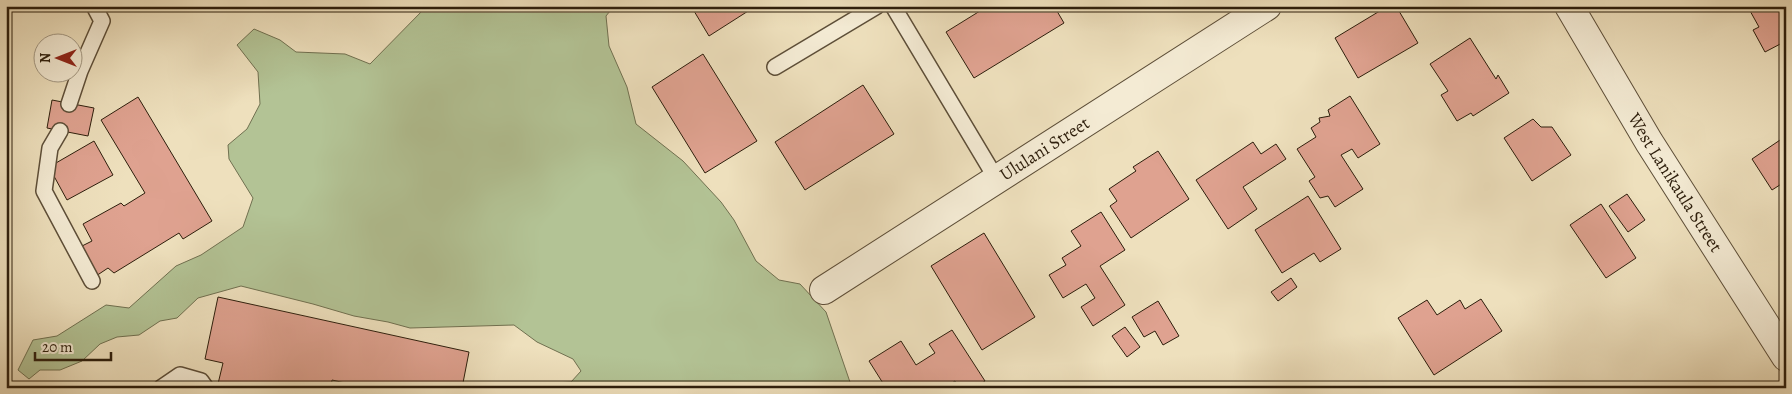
<svg xmlns="http://www.w3.org/2000/svg" width="1792" height="394" font-family="Alegreya,serif">
  <rect width="100%" height="100%" fill="#eee0bd"/>
  <filter id="stains"><feTurbulence type="fractalNoise" baseFrequency=".004" numOctaves="4"/><feColorMatrix values="0 0 0 0 .2 0 0 0 0 .09 0 0 0 0 .02 0 0 0 .5 -.17"/></filter>
  <radialGradient id="worn" r=".72"><stop offset=".6" stop-color="#630" stop-opacity="0"/><stop offset="1" stop-color="#630" stop-opacity=".3"/></radialGradient>
  <path fill="#b3c395" stroke="#707050" d="M429,6h185l-8,10 3,30 18,41 9,37 47,37 38,41 13,18 22,41 23,19 21,4 26,28 26,76h-346l2,-2 63,-4 10,-11 -8,-12 -36,-17 -23,-17 -104,3 -22,-6 -34,-6 -41,-12 -72,-18 -43,12 -21,20 -17,3 -21,14 -22,2 -17,7 -18,17 -22,9h-20l-11,9 -11,-9 15,-30 24,-4 49,-31 23,3 47,-42 25,-11 42,-28 10,-29 -24,-39 -1,-14 19,-16 13,-25 -2,-32 -21,-27 17,-16 26,11 16,12 49,2 25,10 54,-55z"/>
  <path fill="#dfa290" stroke="#2d1e0c" d="M691,6h65l-47,30z
    M988,6h66l10,17 -90,55 -28,-46z
    M1388,6h8l22,37 -60,35 -23,-40z
    M1754,6h32v35l-21,11 -12,-22 6,-3 -10,-18z
    M1470,38l26,41 2,-4 11,18 -36,23 -2,-3 -14,8 -16,-26 7,-4 -18,-27z
    M703,54l54,87 -52,32 -53,-86z
    M863,85l31,49 -89,56 -30,-48z
    M1350,96l30,48 -22,14 -6,-9 -11,6 22,34 -28,18 -7,-11 -8,2 -11,-17 6,-4 -18,-28 19,-12 -5,-9 9,-6 -1,-4 11,-2 -2,-6z
    M138,97l74,124 -29,18 -4,-6 -65,40 -6,-5 -12,8 -16,-29 12,-6 -9,-17 38,-21 3,3 21,-13 -44,-73z
    M52,100l42,8 -6,28 -41,-8z
    M1533,119l8,8h11l19,28 -39,26 -28,-43z
    M1786,136v45l-14,9 -20,-31z
    M94,141l19,34 -46,25 -18,-33z
    M1253,142l8,12 15,-10 10,15 -43,28 14,22 -29,20 -32,-49z
    M1158,151l31,48 -58,39 -21,-32 7,-5 -8,-12 27,-18 -3,-4z
    M1627,194l18,26 -17,12 -19,-26z
    M1308,196l33,53 -21,13 -6,-9 -32,20 -27,-43z
    M1601,204l35,54 -30,20 -36,-53z
    M1101,212l24,38 -25,16 25,39 -32,21 -12,-19 14,-9 -9,-14 -23,14 -14,-23 17,-10 -4,-7 19,-12 -10,-15z
    M984,233l51,84 -53,33 -51,-84z
    M1291,278l6,9 -19,14 -7,-9z
    M218,297l251,55 -7,36h-95l-35,-8 -1,8h-114l6,-25 -18,-4z
    M1481,299l21,32 -68,44 -36,-57 29,-18 10,15 23,-15 5,9z
    M1158,301l21,35 -16,9 -8,-14 -11,6 -12,-20z
    M1125,327l15,20 -13,10 -15,-21z
    M952,330l33,51 -10,7h-16l-4,-7 -11,7h-27l-2,-3 -4,3h-25l-17,-27 32,-20 15,24 19,-12 -6,-9z"/>
  <g fill="none" stroke-linecap="round" stroke-linejoin="round">
    <g stroke="#5d4e38" stroke-width="18">
      <path id="service" d="M893,6l104,174
        M775,67l102,-61
        M69,104l11,-33 22,-50 -8,-15
        M60,131l-10,17 -6,43 48,90
        M161,388l19,-13 21,6 5,7"/>
    </g>
    <g stroke="#5d4e38" stroke-width="30">
      <g id="minor">
        <path id="s1" d="M824,290l443,-284"/>
      </g>
    </g>
    <g stroke="#5d4e38" stroke-width="30">
      <g id="tertiary">
        <path id="s2" d="M1569,6l80,136 137,215"/>
      </g>
    </g>
    <use href="#service" stroke="#f4ebd4" stroke-width="15"/>
    <use href="#minor" stroke="#f4ebd4" stroke-width="28"/>
    <use href="#tertiary" stroke="#f4ebd4" stroke-width="28"/>
  </g>
  <g text-anchor="middle" dominant-baseline="central" stroke-width="4" stroke-linejoin="round" paint-order="stroke">
    <g font-size="18" fill="#2d1e0c" stroke="#f4ebd4">
      <text stroke="none"><textPath href="#s1" startOffset="262">Ululani Street</textPath></text>
      <text stroke="none"><textPath href="#s2" startOffset="206">West Lanikaula Street</textPath></text>
    </g>
  </g>
  <rect width="1792" height="394" fill="none" stroke="#eee0bd" stroke-width="25"/>
  <rect x="8" y="8" width="1777" height="379" fill="none" stroke="#2d1e0c" stroke-width="2.5"/>
  <rect x="12" y="12" width="1767" height="369" fill="none" stroke="#2d1e0c"/>
  <g transform="translate(58 58) rotate(270)"><circle r="24" fill="#f4ebd4" stroke="#a49984"/>
  <path d="M0-4L9 19L0 12L-9 19Z" fill="#8f2418"/>
  <text y="-8" font-size="14" font-weight="bold" text-anchor="middle" fill="#2d1e0c">N</text>
  </g>
  <path d="M35 352v8h76v-8" fill="none" stroke="#2d1e0c" stroke-width="2.5"/>
  <text x="42" y="352" font-size="15" fill="#2d1e0c" stroke="#f4ebd4" stroke-width="4" paint-order="stroke">20 m</text>
  <rect width="100%" height="100%" filter="url(#stains)"/>
  <rect width="100%" height="100%" fill="url(#worn)"/>
</svg>
